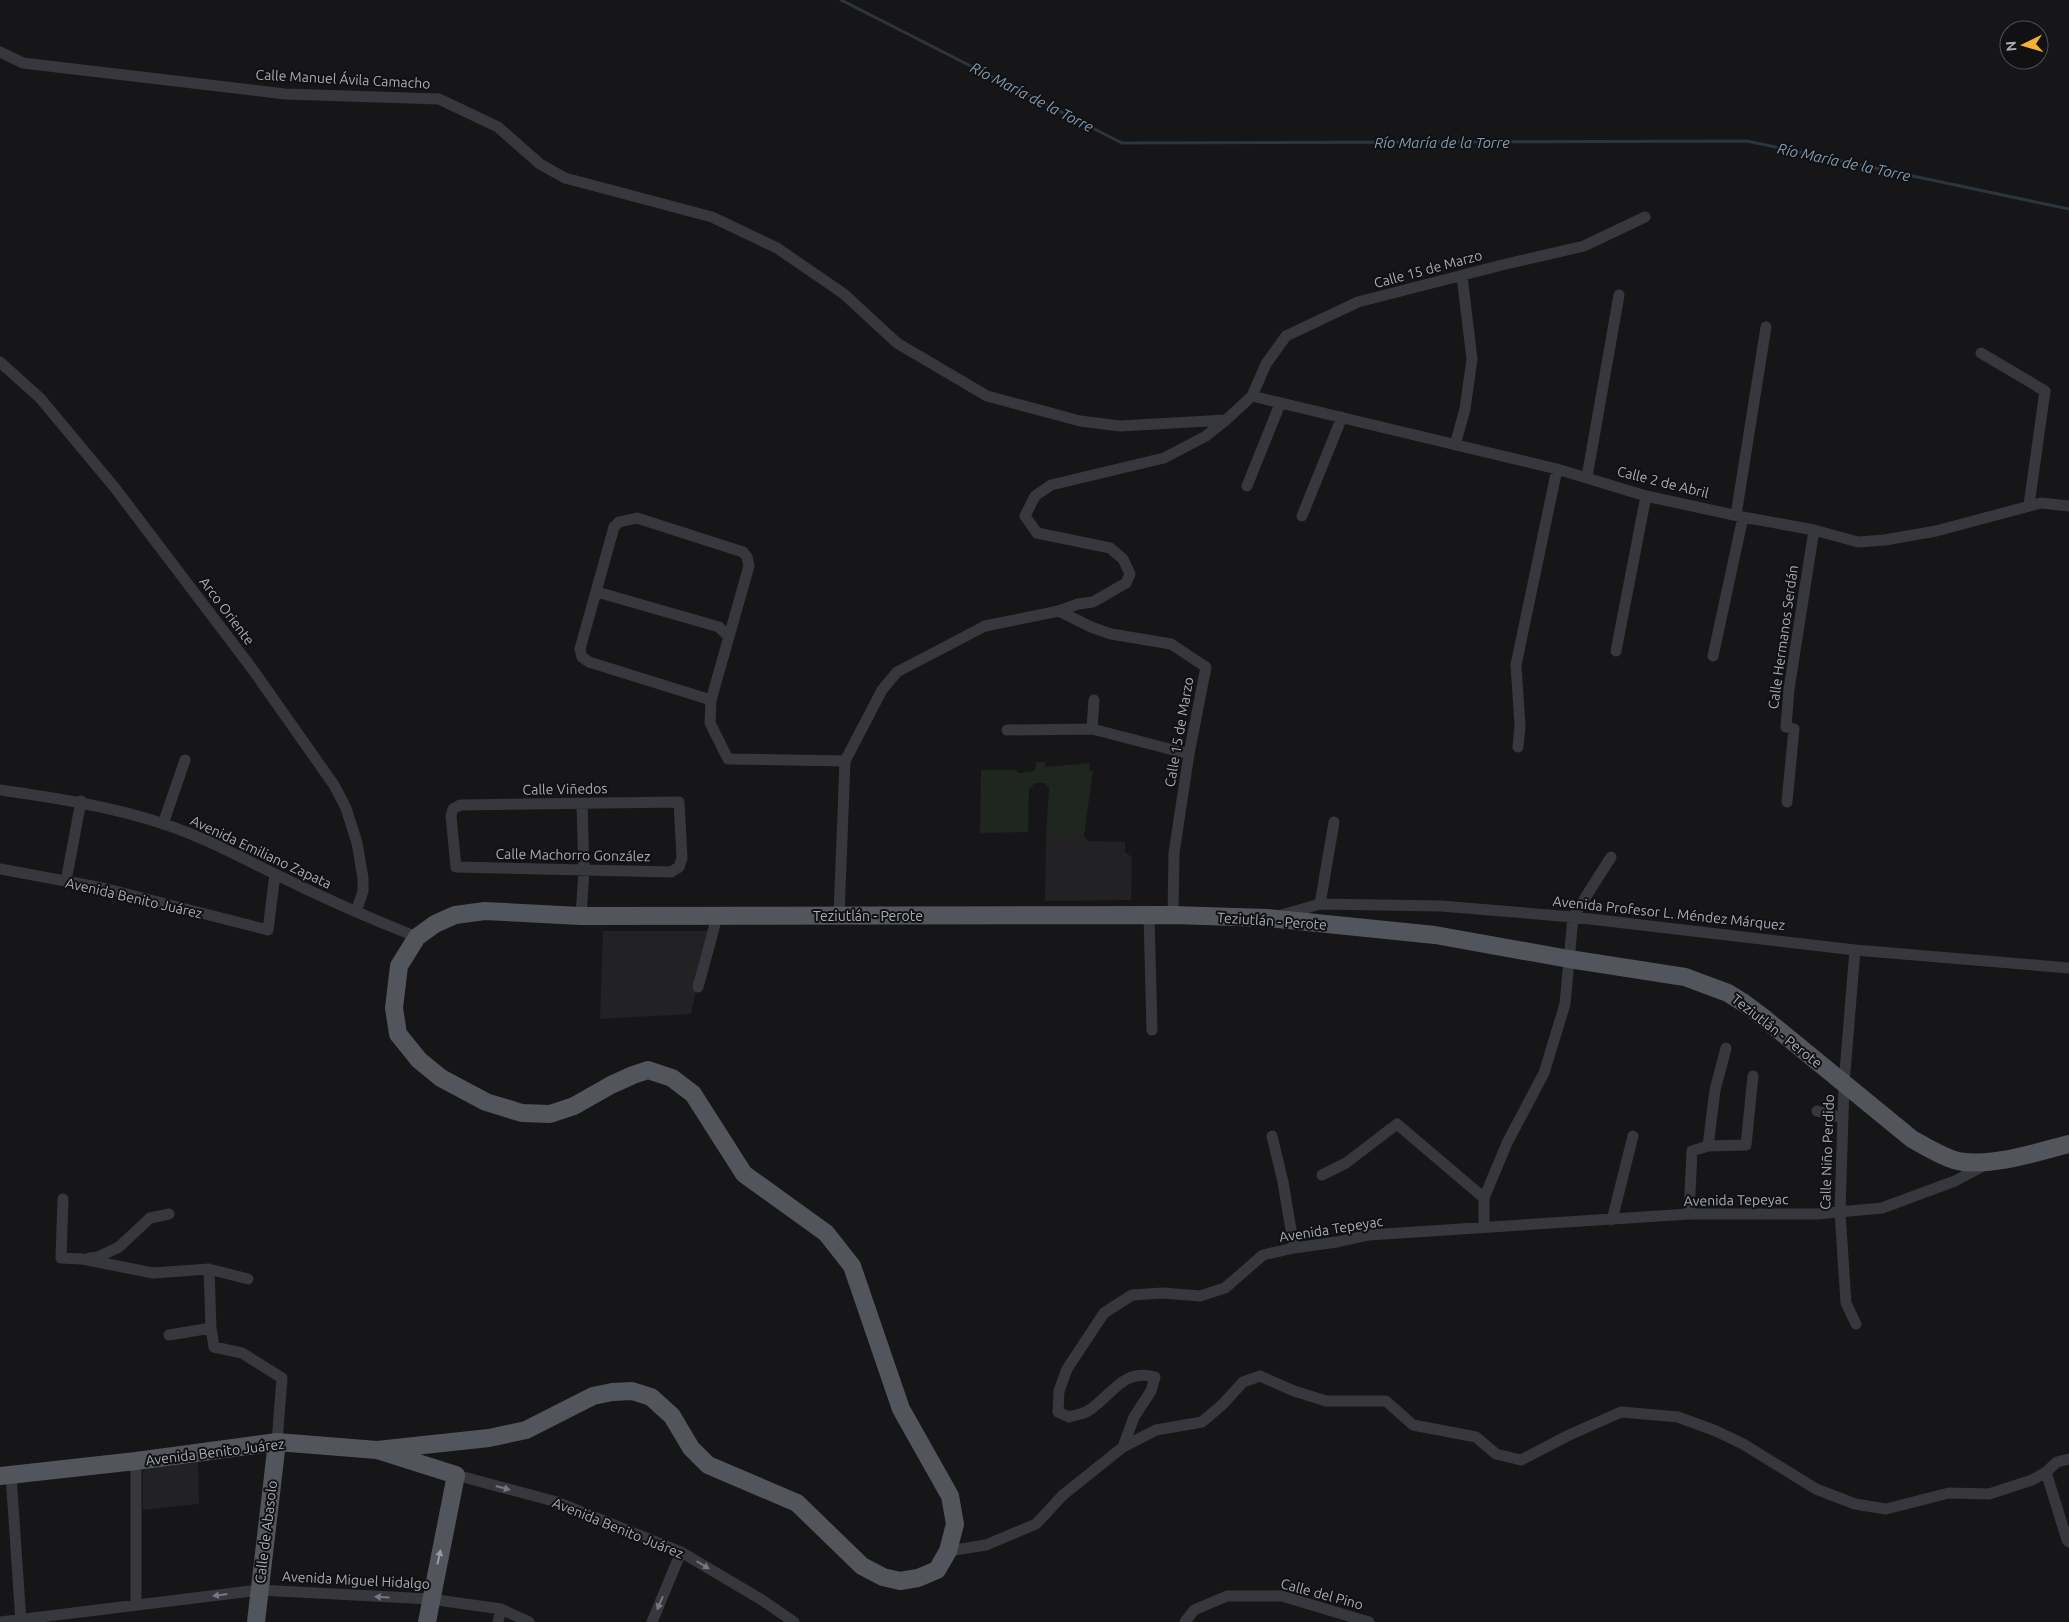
<svg xmlns="http://www.w3.org/2000/svg" width="2069" height="1622" font-family="Ubuntu,sans-serif">
  <rect width="100%" height="100%" fill="#161618"/>
  <path fill="#222225" d="M1046,836h38l4,5 37,1v10l7,5 -1,43 -86,1z
    M603,931h106l-18,83 -91,5z
    M198,1459l1,45 -56,6v-39l6,-5z"/>
  <path fill="#1e261f" d="M1036,762h9v5l45,-4 -1,7 4,1 -9,65h-38l3,-49 -5,-4h-9l-6,6 -1,43 -48,1 1,-63h36l1,3 17,-2z"/>
  <g fill="none" stroke-linecap="round" stroke-linejoin="round">
    <path stroke="#2c353c" stroke-width="3" d="M841,0l281,143 625,-2 322,68"/>
    <path stroke="#37383d" stroke-width="11" d="M0,52l23,11 262,31 154,5 59,28 42,37 25,14 147,39 65,31 67,46 53,49 90,53 93,25 40,5 106,-6 26,-24 14,-32 20,-28 72,-34 144,-37 82,-19 61,-29
      M1981,353l64,38 -16,114
      M0,362l40,36 75,90 138,182 81,115 12,23 11,35 6,35v13l-7,21
      M1252,396l305,73 89,27 97,21 71,13 44,12 27,-2 51,-9 105,-28 28,3
      M1455,445l10,-36 7,-50 -10,-83
      M1587,477l32,-182
      M1247,486l33,-82
      M1736,515l30,-188
      M1302,516l40,-99
      M597,592l122,35 9,9
      M1059,611l32,16 20,7 60,10 35,23 -17,87 -15,99 -1,62
      M1616,651l30,-155
      M1713,656l30,-139
      M711,700l-122,-38 -7,-5 -2,-8 34,-122 5,-5 18,-4 106,34 4,5 2,9 -38,134 -1,23 18,36 117,2
      M1092,729l2,-29
      M1007,730l85,-1 97,25
      M1518,747l2,-21 -4,-61 41,-196
      M0,790c55,8 110,16 164,34 39,13 74,32 111,50 46,23 94,44 142,63
      M679,802l3,56 -3,9 -8,5 -215,-5 -5,-51 2,-7 7,-4z
      M1787,802l7,-73 -8,-2 3,-38 25,-159
      M163,824l22,-64
      M0,869l103,19 165,42 7,-56
      M66,881l15,-80
      M1320,904l14,-82
      M1149,915l3,115
      M581,916l3,-45 -2,-67
      M839,916l6,-155 37,-71 15,-18 88,-46 74,-15 19,-7 15,-2 33,-19 4,-9 -7,-15 -13,-11 -73,-15 -12,-17 10,-20 16,-11 113,-27 42,-22 20,-16
      M1278,916l42,-12 121,2 132,11 282,33 214,18
      M1855,950l-11,134 -4,128 6,91 10,21
      M698,987l19,-70
      M1817,1111l26,7
      M1272,1136l11,46 11,66
      M1708,1146l7,-56 11,-42
      M1322,1175l24,-12 51,-39 87,74
      M63,1199l-2,59 21,1 71,14 56,-4 39,10
      M1689,1214l3,-63 16,-5 38,-1 7,-69
      M1612,1220l21,-84
      M1484,1227v-29l23,-55 37,-70 21,-69 8,-87 38,-60
      M89,1258l9,-1 21,-10 31,-29 19,-4
      M209,1269l2,59 3,19 28,6 40,25 -5,64
      M169,1335l42,-7
      M1123,1447l33,-17 46,-8 21,-18 20,-22 17,-6 34,15 32,10h60l27,24 63,12 20,17 25,6 46,-24 54,-24 57,5 38,14 27,13 73,45 39,15 31,5 63,-16 40,1 43,-14 14,-8 11,-10 12,-3
      M2046,1472l21,68 2,2
      M11,1475l10,147
      M456,1475l101,27 124,50 81,48 32,22
      M948,1551l38,-6 50,-21 27,-29 60,-48 11,-30 17,-26 4,-14c-33,-9 -43,19 -67,34 -5,3 -13,4 -19,6l-11,-5 1,-21 8,-22 37,-56 28,-18 31,-2 37,3 25,-8 38,-33 31,-7 43,-6 32,-7 320,-21h128l65,-6 73,-27 30,-16
      M136,1604v-143
      M0,1622l259,-32 171,9 71,10 28,13
      M498,1622l3,-13
      M652,1622l29,-70
      M1185,1622l9,-12 33,-14h55l87,26"/>
    <path stroke="#53555c" stroke-width="18" d="M377,1450l112,-12 37,-8 67,-34 19,-4 20,-1 19,6 21,19 19,32 17,17 89,38 65,63 21,11 17,4 18,-3 19,-8 11,-19 7,-27 -5,-28 -49,-87 -49,-143 -26,-33 -82,-59 -51,-80 -21,-16 -24,-8 -15,5 -22,10 -37,21 -24,8 -28,-1 -36,-11 -45,-24 -22,-18 -21,-26 -4,-26 5,-42 18,-29 18,-13 20,-9 30,-4 96,5 592,-1 94,3 168,17 134,24 116,18 43,16 16,10 20,15 148,121c14,8 27,16 42,21 32,9 83,-8 115,-16
      M0,1476l136,-15 141,-19 100,8 79,25 -29,147
      M256,1622l21,-180"/>
  </g>
  <defs><path id="oneway-solid" d="M-6-.8H1V-3.2L6.5 0L1 3.2V.8H-6Z" transform="scale(1.25)"/></defs>
  <g fill="#757881">
    <use href="#oneway-solid" transform="translate(503 1488) rotate(15)"/>
    <use href="#oneway-solid" transform="translate(703 1565) rotate(31)"/>
    <use href="#oneway-solid" transform="translate(220 1595) rotate(173)"/>
    <use href="#oneway-solid" transform="translate(382 1597) rotate(-177)"/>
    <use href="#oneway-solid" transform="translate(660 1603) rotate(113)"/>
  </g>
  <use fill="#979ba6" href="#oneway-solid" transform="translate(439 1557) rotate(-78)"/>
  <g text-anchor="middle" dominant-baseline="central" stroke-width="4" stroke-linejoin="round" paint-order="stroke">
    <g font-size="14" fill="#a8adb8" stroke="#111113">
      <text transform="translate(343 79) rotate(3)">Calle Manuel Ávila Camacho</text>
      <text transform="translate(1428 269) rotate(-15)">Calle 15 de Marzo</text>
      <text transform="translate(1663 482) rotate(14)">Calle 2 de Abril</text>
      <text transform="translate(227 611) rotate(53)">Arco Oriente</text>
      <text transform="translate(1783 637) rotate(-82)">Calle Hermanos Serdán</text>
      <text transform="translate(1179 732) rotate(-80)">Calle 15 de Marzo</text>
      <text transform="translate(565 789) rotate(-1)">Calle Viñedos</text>
      <text transform="translate(261 852) rotate(25)">Avenida Emiliano Zapata</text>
      <text transform="translate(573 855) rotate(1)">Calle Machorro González</text>
      <text transform="translate(134 898) rotate(13)">Avenida Benito Juárez</text>
      <text transform="translate(1669 913) rotate(6)">Avenida Profesor L. Méndez Márquez</text>
      <text x="868" y="916">Teziutlán - Perote</text>
      <text transform="translate(1272 921) rotate(4)">Teziutlán - Perote</text>
      <text transform="translate(1777 1031) rotate(38)">Teziutlán - Perote</text>
      <text transform="translate(1827 1152) rotate(-88)">Calle Niño Perdido</text>
      <text transform="translate(1736 1200) rotate(-1)">Avenida Tepeyac</text>
      <text transform="translate(1331 1229) rotate(-9)">Avenida Tepeyac</text>
      <text transform="translate(215 1452) rotate(-7)">Avenida Benito Juárez</text>
      <text transform="translate(618 1528) rotate(22)">Avenida Benito Juárez</text>
      <text transform="translate(266 1532) rotate(-83)">Calle de Abasolo</text>
      <text transform="translate(356 1580) rotate(3)">Avenida Miguel Hidalgo</text>
      <text transform="translate(1322 1594) rotate(15)">Calle del Pino</text>
    </g>
    <g font-size="15" font-style="italic" fill="#7f9bb3" stroke="#111113">
      <text transform="translate(1032 97) rotate(27)">Río María de la Torre</text>
      <text x="1442" y="142">Río María de la Torre</text>
      <text transform="translate(1844 162) rotate(12)">Río María de la Torre</text>
    </g>
  </g>
  <g transform="translate(2024 45) rotate(265)"><circle r="24" fill="#111113" stroke="#4d4f55"/>
  <path d="M0-4L9 19L0 12L-9 19Z" fill="#f2b134"/>
  <text y="-8" font-size="14" font-weight="bold" text-anchor="middle" fill="#a8adb8">N</text>
  </g>
</svg>
